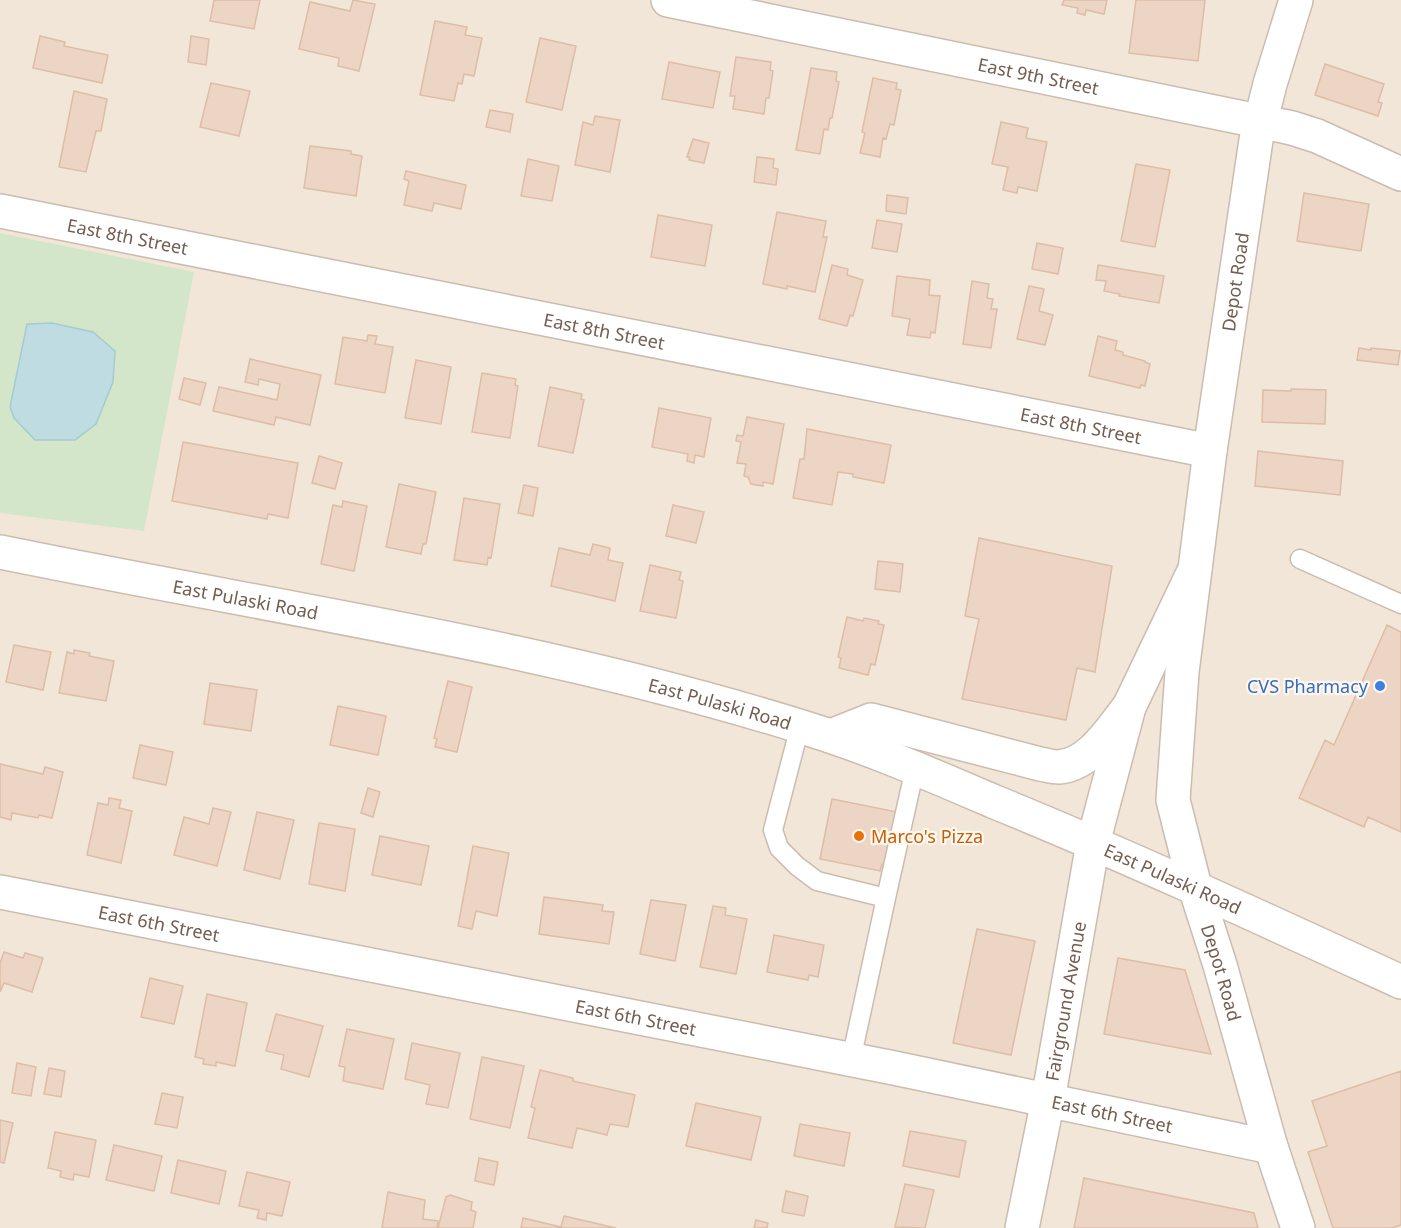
<svg xmlns="http://www.w3.org/2000/svg" width="1401" height="1228" font-family="'Noto Sans',sans-serif">
  <rect width="100%" height="100%" fill="#faf4e9"/>
  <path fill="#f1e6d8" d="M0,0h1401v1228h-1401z"/>
  <path fill="#d4e6c9" d="M0,233l194,39 -50,259 -144,-18z"/>
  <path fill="#bfdce2" stroke="#a7cad2" stroke-width="1.5" d="M52,323l41,9 22,19 -2,31 -17,42 -21,16h-40l-21,-22 -4,-11 17,-83z"/>
  <path fill="#ecd5c4" stroke="#ddbda6" stroke-width="1.5" d="M214,0h46l-6,29 -44,-8z
    M353,0l22,4 -16,67 -21,-5 1,-8 -40,-9 11,-47 40,9z
    M1064,0h43l-3,14 -18,-4 -1,5 -8,-2 1,-5 -16,-3z
    M1136,0h69l-7,61 -69,-8z
    M435,21l32,6 -2,8 17,3 -8,38 -10,-2 -2,10 -4,-1 -4,18 -34,-6z
    M40,36l25,6 -1,4 44,9 -6,28 -69,-15z
    M191,36l18,3 -3,26 -18,-3z
    M540,38l36,8 -14,64 -36,-8z
    M736,57l35,5 -1,8 3,1 -4,27h-3l-2,16 -31,-5 2,-13h-5z
    M669,62l51,10 -7,36 -51,-9z
    M1325,64l59,20 -6,18 4,1 -4,13 -63,-21z
    M811,68l26,4 -1,9 3,1 -7,36h-2l-2,12 -4,-1 -4,25 -24,-4z
    M873,78l24,5 -1,6 5,1 -7,35 -4,-1 -4,15 -3,-1 -3,19 -20,-4 5,-20 -3,-1z
    M211,83l39,8 -11,45 -39,-9z
    M74,91l33,8 -6,32h-5l-10,41 -27,-5z
    M490,110l23,4 -3,18 -24,-5z
    M595,116l25,4 -10,52 -35,-7 8,-43 10,3z
    M1001,122l27,6 -2,10 21,4 -10,49 -19,-4 -1,6 -14,-3 5,-23 -16,-3z
    M693,139l16,4 -5,20 -15,-3 1,-3h-3z
    M310,146l41,5v3l11,2 -6,40 -52,-8z
    M757,157l17,2 -1,9 5,1 -2,16 -22,-3z
    M528,159l31,7 -7,35 -31,-5z
    M1136,164l34,6 -15,77 -34,-6z
    M406,171l60,14 -5,24 -27,-6 -2,8 -28,-6 5,-24 -5,-2z
    M1304,193l65,11 -8,47 -64,-10z
    M887,195l21,3 -2,16 -20,-3z
    M777,212l49,9 -3,16h4l-12,55 -28,-6v3l-24,-5z
    M658,215l54,10 -7,41 -54,-9z
    M877,220l25,4 -5,28 -25,-4z
    M1037,243l26,5 -5,26 -26,-5z
    M832,265l16,4 -1,6 16,5 -10,36 -3,-1 -3,11 -28,-7z
    M1098,265l66,11 -5,27 -40,-7 1,-2 -16,-3 2,-10 -10,-1z
    M897,276l33,4 -1,15 11,1 -5,37 -4,-1 -1,6 -23,-3 3,-16 -18,-3z
    M972,281l17,3 -2,14 6,1 -2,10h6l-6,39 -28,-4z
    M1029,286l15,3 -5,22 14,4 -8,30 -28,-6z
    M368,335l9,1 -2,8 18,3 -8,46 -50,-9 8,-47 24,4z
    M1098,336l19,5 -2,9 8,2v3l22,6v1l5,2 -5,22 -4,-1 -1,3 -51,-12z
    M1359,348l12,2v-2l29,3 -2,14 -41,-5z
    M250,359l71,16 -11,50 -34,-8 -2,8 -61,-14 6,-24 58,13 3,-16 -21,-5 -1,6 -13,-3z
    M416,360l35,7 -10,57 -36,-6z
    M482,373l34,6 -1,6 3,1 -8,52 -38,-6z
    M184,378l22,5 -6,22 -21,-6z
    M550,387l32,7 -1,5 3,1 -11,53 -35,-7z
    M1291,389l35,1 -1,34 -63,-2 1,-32 28,1z
    M659,408l52,10 -7,39 -9,-2 -1,8 -7,-2 1,-7 -36,-7z
    M747,417l37,7 -11,60 -10,-2v4l-12,-2 -3,-7 -4,-1 2,-12 -9,-1 4,-21 -5,-1 1,-6 6,1z
    M807,429l84,16 -7,38 -31,-6v-3l-15,-2 -6,33 -39,-7 7,-39h4z
    M183,442l115,21 -10,55 -20,-4 -1,5 -95,-18z
    M1258,451l85,10 -3,34 -85,-9z
    M319,456l23,7 -7,26 -23,-6z
    M399,484l37,8 -10,52h-3l-2,10 -35,-7z
    M524,485l14,3 -5,28 -15,-3z
    M464,498l36,6 -9,54 -3,-1 -1,8 -33,-5z
    M343,501l24,5 -13,65 -33,-7 12,-59 9,2z
    M673,505l31,7 -8,31 -30,-7z
    M979,538l133,28 -17,106 -18,-4 -11,52 -104,-21 17,-80 -14,-3z
    M593,544l17,4 -2,12 15,3 -8,38 -64,-15 8,-38 31,7z
    M878,561l25,3 -3,28 -25,-3z
    M650,565l31,7 -2,8 4,1 -7,37 -36,-7z
    M847,617l16,4 1,-3 15,3 -1,3 6,1 -9,40 -4,-1 -3,11 -29,-7 2,-10 -3,-1z
    M1387,625l14,7v200l-33,-15 -4,10 -65,-29 26,-58 9,5z
    M14,645l37,7 -8,38 -37,-8z
    M74,650l16,3 -1,3 25,5 -8,40 -47,-8 8,-41 7,2z
    M448,681l24,6 -15,65 -22,-5 2,-8 -3,-1z
    M210,683l47,7 -6,41 -47,-7z
    M338,706l48,10 -8,39 -48,-10z
    M140,745l33,7 -7,33 -33,-7z
    M0,764l43,10 2,-7 18,5 -11,46 -13,-3 -1,3 -26,-5 -1,7 -11,-3z
    M368,788l12,4 -7,25 -12,-4z
    M109,798l12,2 -2,8 13,3 -11,52 -34,-8 11,-52 10,2z
    M832,799l65,13 -10,53 -5,-1 -2,7 -60,-12z
    M213,808l18,4 -14,54 -43,-11 10,-38 25,7z
    M257,812l37,8 -14,59 -36,-9z
    M319,823l36,6 -10,62 -36,-7z
    M380,836l49,10 -8,39 -49,-10z
    M473,846l36,7 -12,63 -21,-5 -4,18 -14,-3z
    M544,897l59,8 -1,6 12,1 -5,32 -70,-10z
    M651,900l35,5 -11,56 -35,-7z
    M713,906l13,2 -1,7 22,4 -11,55 -36,-7z
    M977,929l58,12 -24,114 -58,-12z
    M774,935l50,10 -6,32 -9,-2 -1,5 -41,-8z
    M4,952l19,6 2,-5 18,5 -11,34 -28,-9 -4,9v-29z
    M1118,958l67,12 26,84 -107,-20z
    M150,978l33,8 -9,38 -33,-7z
    M207,994l40,9 -12,63 -19,-4v4l-13,-2 1,-5 -9,-2z
    M276,1014l47,12 -14,51 -28,-8 3,-14 -18,-4z
    M347,1029l47,10 -11,50 -40,-8 2,-14 -6,-1z
    M412,1043l48,10 -12,55 -22,-4 4,-19 -25,-6z
    M482,1057l42,9 -14,62 -40,-9z
    M17,1063l19,4 -5,29 -19,-3z
    M49,1068l16,3 -4,26 -17,-3z
    M540,1070l33,8v3l62,14 -7,32 -18,-3 -3,11 -30,-7 -5,20 -44,-10 7,-30 -4,-1z
    M1401,1071v154l-9,3h-59l-25,-76 19,-6 -15,-45z
    M162,1093l21,4 -6,31 -22,-4z
    M696,1103l65,14 -10,43 -65,-14z
    M0,1120l13,3 -9,40 -4,-1z
    M800,1124l50,9 -6,33 -50,-10z
    M910,1131l56,10 -7,36 -56,-11z
    M55,1132l41,8 -7,37 -15,-3 -1,6 -13,-3 1,-6 -13,-3z
    M114,1145l48,11 -8,35 -48,-11z
    M479,1158l19,4 -4,23 -19,-4z
    M178,1160l48,11 -7,33 -48,-11z
    M247,1172l43,10 -8,34 -15,-3 -1,7 -9,-2 2,-8 -20,-4z
    M1084,1178l170,35 4,15h-184z
    M905,1184l29,6 -9,38 -30,-1z
    M786,1191l22,5 -4,20 -22,-4z
    M388,1192l37,8 -2,19 15,2 -1,7h-55z
    M450,1195l22,7 -1,8 5,2 -3,16h-35l8,-31z
    M564,1216l52,12h-95l2,-10 38,9z
    M756,1220l12,3 -1,5h-13z"/>
  <g fill="none" stroke-linecap="round" stroke-linejoin="round">
    <g stroke="#cbbcb0" stroke-width="21">
      <path id="service" d="M1300,559l101,45
        M800,726l-27,104 6,18 18,18 20,15 69,17 -35,162
        M886,898l29,-130"/>
    </g>
    <g stroke="#cbbcb0" stroke-width="36">
      <g id="minor">
        <path id="s1" d="M668,0l624,128 25,8 84,38"/>
        <path id="s2" d="M0,211l1210,240 -28,221 -9,128 22,87 25,78 51,182 27,81"/>
        <path id="s3" d="M0,892l894,176 377,79"/>
        <path id="s4" d="M1022,1228l26,-128 45,-257"/>
      </g>
    </g>
    <g stroke="#cbbcb0" stroke-width="36">
      <g id="tertiary">
        <path id="s5" d="M1210,451l46,-311 14,-56 26,-84"/>
        <path d="M1093,843l36,-136 66,-138"/>
      </g>
    </g>
    <g stroke="#cdbdae" stroke-width="36">
      <g id="secondary">
        <path id="s6" d="M0,552c268,55 540,93 802,175 66,20 130,48 193,75 137,56 271,118 406,180"/>
        <path d="M831,736l40,-16 169,44c6,1 13,3 19,3 32,-3 52,-38 70,-60"/>
      </g>
    </g>
    <use href="#service" stroke="#fff" stroke-width="18"/>
    <use href="#minor" stroke="#fff" stroke-width="33"/>
    <use href="#tertiary" stroke="#fff" stroke-width="33"/>
    <use href="#secondary" stroke="#fff" stroke-width="33"/>
  </g>
  <circle fill="#3f7fe0" stroke="#fdf8ef" stroke-width="2" cx="1380" cy="686" r="6"/>
  <circle fill="#e8710a" stroke="#fdf8ef" stroke-width="2" cx="859" cy="836" r="6"/>
  <g text-anchor="middle" dominant-baseline="central" stroke-width="4.5" stroke-linejoin="round" paint-order="stroke">
    <g font-size="18" fill="#725d50" stroke="#fdf8ef">
      <text stroke="none"><textPath href="#s1" startOffset="378">East 9th Street</textPath></text>
      <text stroke="none"><textPath href="#s2" startOffset="130">East 8th Street</textPath></text>
      <text stroke="none"><textPath href="#s5" startOffset="171">Depot Road</textPath></text>
      <text stroke="none"><textPath href="#s2" startOffset="616">East 8th Street</textPath></text>
      <text stroke="none"><textPath href="#s2" startOffset="1102">East 8th Street</textPath></text>
      <text stroke="none"><textPath href="#s6" startOffset="250">East Pulaski Road</textPath></text>
      <text stroke="none"><textPath href="#s6" startOffset="736">East Pulaski Road</textPath></text>
      <text stroke="none"><textPath href="#s6" startOffset="1222">East Pulaski Road</textPath></text>
      <text stroke="none"><textPath href="#s3" startOffset="162">East 6th Street</textPath></text>
      <text stroke="none"><textPath href="#s2" startOffset="1764">Depot Road</textPath></text>
      <text stroke="none"><textPath href="#s4" startOffset="231">Fairground Avenue</textPath></text>
      <text stroke="none"><textPath href="#s3" startOffset="648">East 6th Street</textPath></text>
      <text stroke="none"><textPath href="#s3" startOffset="1134">East 6th Street</textPath></text>
    </g>
    <g font-size="18" fill="#366cbe" stroke="#fdf8ef" text-anchor="end">
      <text x="1368" y="686">CVS Pharmacy</text>
    </g>
    <g font-size="18" fill="#c56008" stroke="#fdf8ef" text-anchor="start">
      <text x="871" y="836">Marco's Pizza</text>
    </g>
  </g>
</svg>
